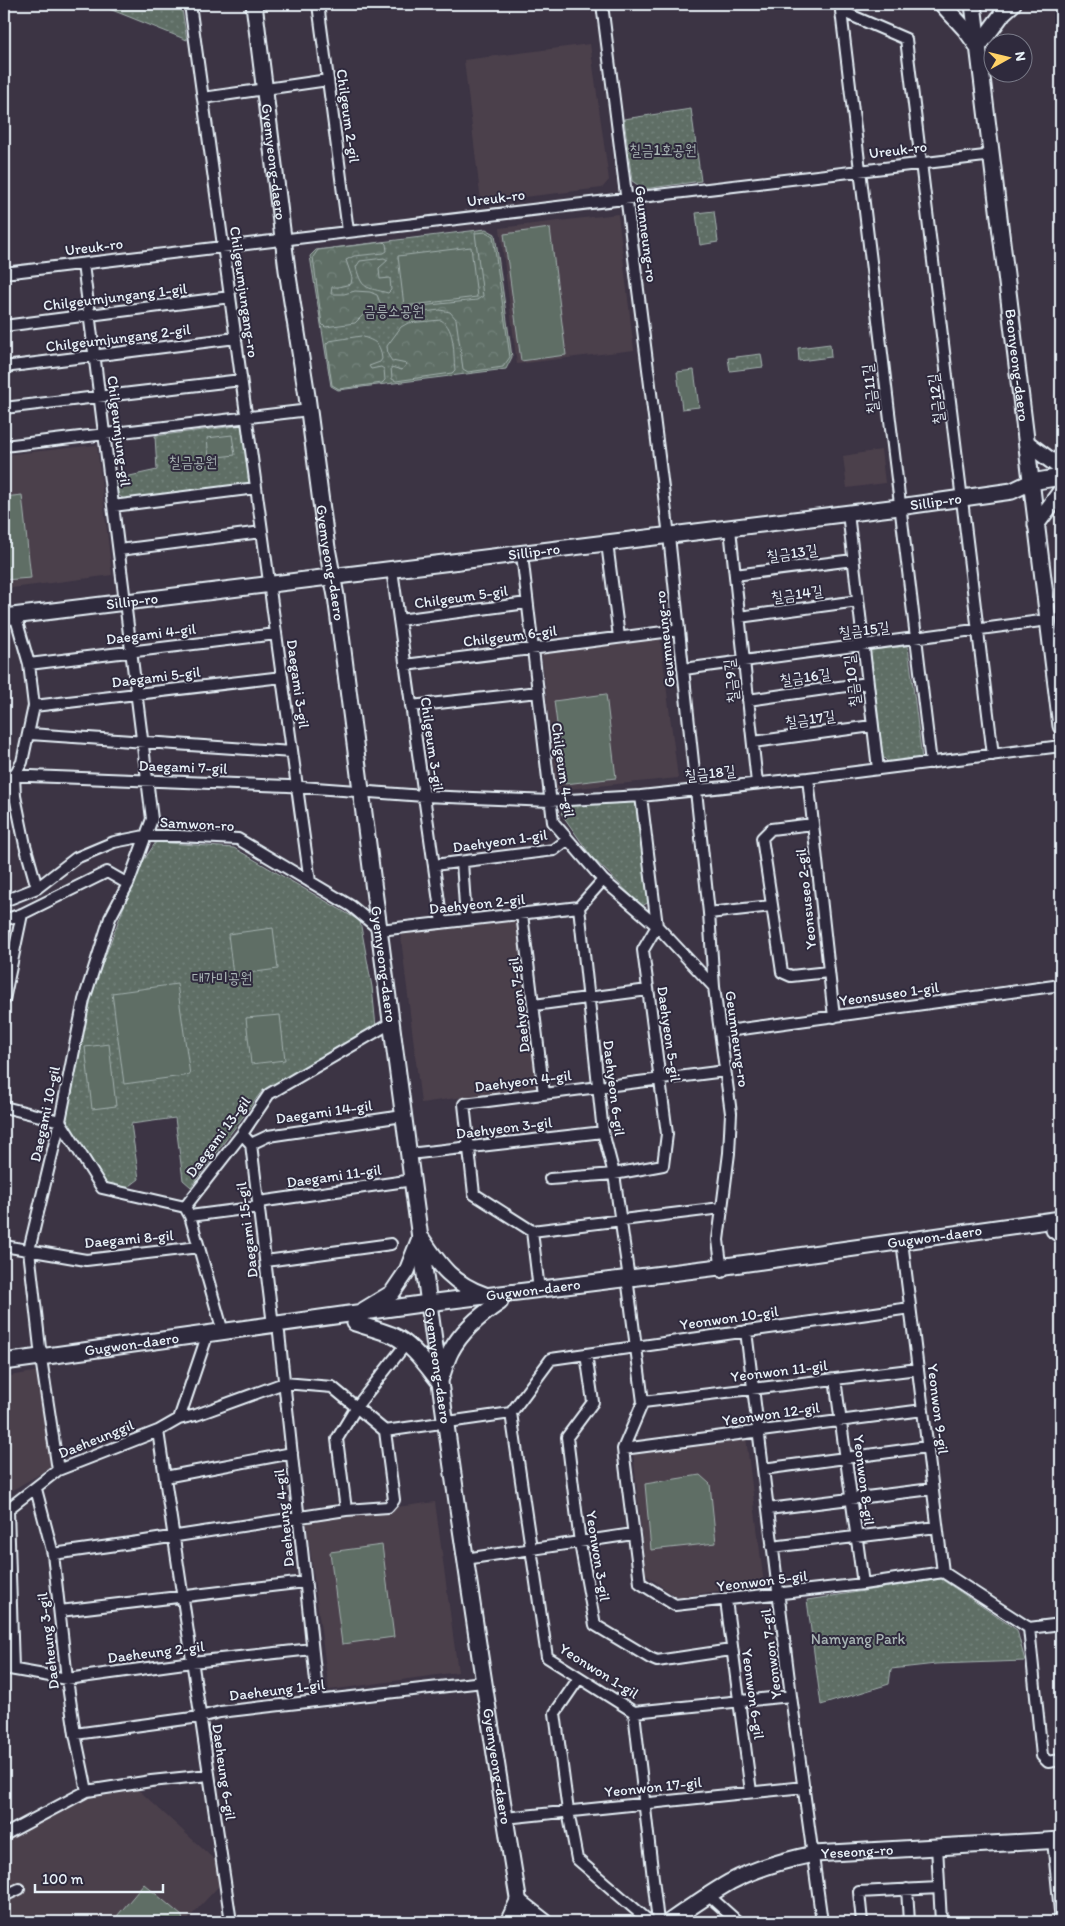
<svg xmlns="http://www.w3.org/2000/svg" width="1065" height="1926" font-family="Itim,'Poor Story',sans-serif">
  <defs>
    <pattern id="grass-dots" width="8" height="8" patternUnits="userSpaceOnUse" patternTransform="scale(1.25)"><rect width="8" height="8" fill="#5e6e65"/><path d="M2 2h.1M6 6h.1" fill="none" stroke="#75837c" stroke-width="1.8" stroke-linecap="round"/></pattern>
    <pattern id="forest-crowns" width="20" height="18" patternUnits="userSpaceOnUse" patternTransform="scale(1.25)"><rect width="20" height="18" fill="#5e6e65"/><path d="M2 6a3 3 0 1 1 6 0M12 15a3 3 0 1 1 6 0" fill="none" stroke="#75837c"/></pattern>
  </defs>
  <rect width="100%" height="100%" fill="#3c3444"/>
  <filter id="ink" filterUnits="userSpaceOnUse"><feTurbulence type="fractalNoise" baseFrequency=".02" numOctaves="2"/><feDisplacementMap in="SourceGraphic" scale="10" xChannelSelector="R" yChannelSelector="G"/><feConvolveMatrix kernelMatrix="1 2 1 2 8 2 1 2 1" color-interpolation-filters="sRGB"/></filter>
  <g filter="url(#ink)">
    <path fill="#4c404c" d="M590,44l19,136 -7,8 -121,14 -17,-142z
      M618,214l16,136 -117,14 -17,-136z
      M97,445l15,130 -108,14v-134z
      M881,450l4,33 -38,5 -4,-32z
      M660,638l18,140 -121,12 -16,-141z
      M521,916l20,170 -120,17 -21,-173z
      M40,1371l13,95 -49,29v-118z
      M746,1437l18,148 -88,12 -30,-22 -13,-124z
      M435,1502l23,170 -129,18 -23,-171z
      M132,1784l98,90 -41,44 1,4h-186v-40l7,-9 -5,-39 81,-43z"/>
    <path fill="url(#grass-dots)" stroke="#a3b0ae" d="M97,4h84l6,36z
      M691,109l10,72 -57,8 -12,-8 -8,-62z
      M714,211l4,31 -18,3 -4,-32z
      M486,229l9,5 17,123 -6,12 -168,21 -7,-4 -21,-130 6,-6z
      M830,344l1,13 -32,4 -1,-13z
      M761,354l2,13 -33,4 -2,-13z
      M244,425l8,60 -125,16 -9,-6 -2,-16 41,-9 -2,-34z
      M908,646l14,113 -33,4 -6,-6 -13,-107z
      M633,801l5,7 11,94 -7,4 -51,-50 -30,-43 7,-7z
      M156,842l78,6 126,73 12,66 4,40 -114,64 -71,96 -8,-7 -8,-62 -44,6 8,55 -13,10 -21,-6 -41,-67 27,-122 47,-125z
      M941,1579l76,51 8,31 -89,3 -45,5 -2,15 -68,21 -14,-105z"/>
    <path fill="url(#forest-crowns)" stroke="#a3b0ae" d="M486,232l7,4 17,121 -7,10 -35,5 -5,-3 -7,-50 -6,-7 -10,-2 -33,4 -5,-2v-4l75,-8 6,-4 -8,-63z
      M384,242l2,2 1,7 -3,2 -30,3 -8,4 6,18 -1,6 -13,3h-6l-1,7h13l11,-3 15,1 7,3 4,10 -1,6 -16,3 -9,9 -30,4 -3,-3 -9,-67 5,-7z
      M384,258l4,2 -9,8 1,11 10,-1 1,12 -3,3c-22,-6 -26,-3 -32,-26l4,-6z
      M441,320c15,9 12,34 14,50l-3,3 -56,8 -4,-2 -1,-12 11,3 5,-6 -15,-3 -4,-6 -1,-9 14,-19 7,-4z
      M361,336c15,6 19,6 21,23l-2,3 -11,4 2,3 10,-2 3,2 1,11 -3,3 -43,6 -7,-4 -6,-41 3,-3z"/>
    <path fill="#5e6e65" stroke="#a3b0ae" d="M550,228l16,127 -45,6 -17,-127z
      M471,247l6,50 -73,9 -6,-50z
      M694,370l5,37 -17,2 -5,-37z
      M232,435l3,20 -26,3 -2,-20z
      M22,495l9,83 -27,2v-83z
      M606,694l10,84 -51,6 -11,-83z
      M273,928l5,41 -45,6 -5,-41z
      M177,984l13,91 -66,9 -12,-91z
      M280,1015l5,45 -34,4 -5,-46z
      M109,1044l7,62 -24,3 -7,-62z
      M700,1475l10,9 6,59 -65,7 -6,-66z
      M382,1545l12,92 -52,7 -12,-92z
      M144,1884l38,32 1,6h-71z"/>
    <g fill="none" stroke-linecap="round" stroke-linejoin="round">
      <g stroke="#e8f1f8" stroke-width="14">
        <path id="street" d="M190,4l120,878
          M318,4l30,227
          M602,4l67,532 40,377 5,74 17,126 -2,40 -11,87 4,32
          M203,98l125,-18
          M4,273l989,-118
          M4,326l226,-29
          M4,367l232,-29
          M4,408l237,-28
          M4,446l305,-36
          M113,506l143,-18
          M848,513l30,256
          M730,529l27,254
          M607,543l12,94
          M119,550l143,-18
          M522,554l31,268 50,58 54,46 57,61
          M392,570l50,353
          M735,575l118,-15
          M15,615l14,49 5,42 -12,56 -8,14 1,20 10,49 12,43
          M739,617l119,-16
          M399,620l128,-17
          M29,664l247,-30
          M405,665l274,-35
          M684,669l364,-49
          M748,700l119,-17
          M34,706l248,-29
          M411,706l127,-14
          M30,734l262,18
          M753,742l119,-16
          M931,763l-90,-752 65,28 87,716
          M4,775l284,11 136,10 126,5 91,-5 167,-18 253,-32
          M808,778l26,239
          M813,824l-42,5 -9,9 20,134 9,4 37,-4
          M462,862l4,58
          M434,865l120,-15 13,-10
          M603,880l-24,27 24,225 11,42 15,105
          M4,901l33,-13 39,-30 38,-16 31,-6h33l60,3 113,67 29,24 199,-23
          M709,913l62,-7
          M522,914l22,180
          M4,920l18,-6 85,-42 21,12
          M4,1000l18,-86
          M534,1005l114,-15
          M720,1032l341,-47
          M4,1107l56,14 42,67 83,19
          M242,1134l9,10 22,181
          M251,1144l17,-8 135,-20
          M409,1154l194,-22
          M550,1179l64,-5 49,-9 4,-31 -24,-184 14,-24 -16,-130
          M259,1202l154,-22
          M721,1208l-189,23 -58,-37 -10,-90 261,-33
          M190,1216l69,-9
          M532,1231l7,59
          M4,1246l82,14 113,-13
          M903,1249l40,323
          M266,1261l125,-17
          M628,1285l15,117 -20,47 17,134 35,22 188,-21 80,-12 86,56
          M746,1331l45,365 31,226
          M223,1332l-33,-116 -5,-9 57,-73 27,-40 122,-71
          M279,1333l39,367
          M586,1354l7,48 -26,35 13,106 15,82 55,33 7,3 74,-11
          M41,1357l-12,-107 31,-129 24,-121 26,-82 18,-34 24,-65 -69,-555
          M42,1365l16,105
          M835,1379l28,205
          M643,1402l275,-33
          M511,1413l36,244 87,55 157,-16
          M179,1419l26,-77
          M158,1431l73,491
          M385,1431l126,-18 40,-54 359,-51
          M623,1449l300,-39
          M763,1469l164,-22
          M165,1477l127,-24
          M36,1489l17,65 14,125 8,55 12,57
          M768,1509l164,-20
          M8,1510l5,159
          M346,1510l-9,-71 20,-33 49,-62
          M4,1512l54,-42 100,-39 21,-12 17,-4 88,-32 48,4 53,44
          M772,1547l165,-20
          M53,1554l85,-12 208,-32 42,-3 6,-7 -9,-69
          M465,1559l168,-25
          M726,1600l25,192
          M60,1611l245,-29
          M1029,1628l13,128 6,6 13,-2
          M1029,1628l32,-4
          M4,1668l63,11 125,-17 120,-13
          M579,1678l-24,35 13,98 9,48 73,63
          M634,1712l24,210
          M75,1734l125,-17 20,-5 263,-30
          M505,1818l299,-31
          M6,1834l81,-43 64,-10 58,-6
          M1058,1837l-5,3 8,82
          M937,1846l4,76
          M907,1889l2,33
          M708,1895l30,27
          M4,1896l15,-7
          M862,1922l-3,-30 80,-4"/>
      </g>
      <g stroke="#e8f1f8" stroke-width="19">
        <g id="secondary">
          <path id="s1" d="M254,4l33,266 20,126 20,152 9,48c57,443 113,886 186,1326"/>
          <path d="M942,4l23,25 13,18 25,-34 10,-9"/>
          <path id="s2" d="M973,4l88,722"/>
          <path d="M1027,443l34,25"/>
          <path d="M1036,525l25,-34"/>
          <path id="s3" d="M4,617l895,-110 113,-16 19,-9 30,-5"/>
          <path d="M1054,1230l7,5"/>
          <path d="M422,1239c18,27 31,45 63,56"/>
          <path d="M364,1310l28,-17 15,-22 13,-33"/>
          <path d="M355,1323c12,4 25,7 37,12 20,9 34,30 47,46"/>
          <path id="s4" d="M4,1362l424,-59 291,-36 342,-48"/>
          <path d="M440,1380c4,-9 6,-20 11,-29 10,-19 31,-37 49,-49"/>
          <path d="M518,1901l27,21"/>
          <path d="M508,1922l10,-21"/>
          <path id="s5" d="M669,1922c20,-14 40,-28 61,-40 26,-14 55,-22 84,-28l247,-14"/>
        </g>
      </g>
      <use href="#street" stroke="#2f2a3d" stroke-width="10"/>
      <use href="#secondary" stroke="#2f2a3d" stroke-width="15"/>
    </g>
  </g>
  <g text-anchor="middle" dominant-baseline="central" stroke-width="4" stroke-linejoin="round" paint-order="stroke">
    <g font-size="15" fill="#e8f1f8" stroke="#2f2a3d">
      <text transform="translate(348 116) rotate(82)">Chilgeum 2-gil</text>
      <text transform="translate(898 150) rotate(-7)">Ureuk-ro</text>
      <text stroke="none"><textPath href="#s1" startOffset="159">Gyemyeong-daero</textPath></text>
      <text transform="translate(496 198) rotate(-7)">Ureuk-ro</text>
      <text transform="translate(646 234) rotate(83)">Geumneung-ro</text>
      <text transform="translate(94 247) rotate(-7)">Ureuk-ro</text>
      <text transform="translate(244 292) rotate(82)">Chilgeumjungang-ro</text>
      <text transform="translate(115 297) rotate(-7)">Chilgeumjungang 1-gil</text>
      <text transform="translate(118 338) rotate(-7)">Chilgeumjungang 2-gil</text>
      <text stroke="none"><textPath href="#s2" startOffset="364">Beonyeong-daero</textPath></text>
      <text transform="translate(870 389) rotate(-97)">칠금11길</text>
      <text transform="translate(936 399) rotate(-97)">칠금12길</text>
      <text transform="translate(119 431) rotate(83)">Chilgeumjung-gil</text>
      <text stroke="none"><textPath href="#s3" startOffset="939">Sillip-ro</textPath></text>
      <text stroke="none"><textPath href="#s3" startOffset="534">Sillip-ro</textPath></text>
      <text transform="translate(792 553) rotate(-8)">칠금13길</text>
      <text stroke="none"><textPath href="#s1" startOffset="564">Gyemyeong-daero</textPath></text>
      <text transform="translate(797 594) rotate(-8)">칠금14길</text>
      <text transform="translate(461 597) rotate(-8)">Chilgeum 5-gil</text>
      <text stroke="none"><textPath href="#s3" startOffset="129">Sillip-ro</textPath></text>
      <text transform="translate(864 630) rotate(-7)">칠금15길</text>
      <text transform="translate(151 634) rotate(-7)">Daegami 4-gil</text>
      <text transform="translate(510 636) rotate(-7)">Chilgeum 6-gil</text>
      <text transform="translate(665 639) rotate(-96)">Geumneung-ro</text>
      <text transform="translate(156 677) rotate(-7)">Daegami 5-gil</text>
      <text transform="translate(805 677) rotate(-8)">칠금16길</text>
      <text transform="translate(731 681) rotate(-96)">칠금9길</text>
      <text transform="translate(852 681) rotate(-97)">칠금10길</text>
      <text transform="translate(298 684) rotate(82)">Daegami 3-gil</text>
      <text transform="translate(810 719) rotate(-8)">칠금17길</text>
      <text transform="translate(432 744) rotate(82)">Chilgeum 3-gil</text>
      <text transform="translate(183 767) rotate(2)">Daegami 7-gil</text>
      <text transform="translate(563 770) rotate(82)">Chilgeum 4-gil</text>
      <text transform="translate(710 773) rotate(-6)">칠금18길</text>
      <text transform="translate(197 824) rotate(3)">Samwon-ro</text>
      <text transform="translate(500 841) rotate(-8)">Daehyeon 1-gil</text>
      <text transform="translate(806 899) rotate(-96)">Yeonsuseo 2-gil</text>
      <text transform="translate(477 904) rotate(-6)">Daehyeon 2-gil</text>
      <text stroke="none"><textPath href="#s1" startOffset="969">Gyemyeong-daero</textPath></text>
      <text transform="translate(889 994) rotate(-8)">Yeonsuseo 1-gil</text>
      <text transform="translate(519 1005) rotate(-97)">Daehyeon 7-gil</text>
      <text transform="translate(669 1034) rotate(82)">Daehyeon 5-gil</text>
      <text transform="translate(737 1039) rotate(82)">Geumneung-ro</text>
      <text transform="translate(523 1081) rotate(-7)">Daehyeon 4-gil</text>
      <text transform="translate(614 1088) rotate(83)">Daehyeon 6-gil</text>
      <text transform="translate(324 1112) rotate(-8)">Daegami 14-gil</text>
      <text transform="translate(45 1114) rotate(-78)">Daegami 10-gil</text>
      <text transform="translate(504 1128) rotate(-7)">Daehyeon 3-gil</text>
      <text transform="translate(218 1137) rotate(-53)">Daegami 13-gil</text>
      <text transform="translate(334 1176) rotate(-8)">Daegami 11-gil</text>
      <text transform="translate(247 1230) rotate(-97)">Daegami 15-gil</text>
      <text stroke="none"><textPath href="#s4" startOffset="939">Gugwon-daero</textPath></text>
      <text transform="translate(129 1239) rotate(-5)">Daegami 8-gil</text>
      <text stroke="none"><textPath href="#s4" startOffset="534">Gugwon-daero</textPath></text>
      <text transform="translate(729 1318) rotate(-8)">Yeonwon 10-gil</text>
      <text stroke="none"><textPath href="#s4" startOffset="129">Gugwon-daero</textPath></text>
      <text stroke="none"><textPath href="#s1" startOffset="1374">Gyemyeong-daero</textPath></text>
      <text transform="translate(779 1371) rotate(-7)">Yeonwon 11-gil</text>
      <text transform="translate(938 1409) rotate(83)">Yeonwon 9-gil</text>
      <text transform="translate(771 1414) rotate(-8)">Yeonwon 12-gil</text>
      <text transform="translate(96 1439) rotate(-22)">Daeheunggil</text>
      <text transform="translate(864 1480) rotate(83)">Yeonwon 8-gil</text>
      <text transform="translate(284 1518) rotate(-96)">Daeheung 4-gil</text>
      <text transform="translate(598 1556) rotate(81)">Yeonwon 3-gil</text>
      <text transform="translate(762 1581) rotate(-7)">Yeonwon 5-gil</text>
      <text transform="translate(48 1641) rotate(-97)">Daeheung 3-gil</text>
      <text transform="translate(156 1652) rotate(-7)">Daeheung 2-gil</text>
      <text transform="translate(771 1654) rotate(-97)">Yeonwon 7-gil</text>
      <text transform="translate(599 1671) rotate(32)">Yeonwon 1-gil</text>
      <text transform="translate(277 1690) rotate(-7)">Daeheung 1-gil</text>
      <text transform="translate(753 1694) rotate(82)">Yeonwon 6-gil</text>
      <text stroke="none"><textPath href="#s1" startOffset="1779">Gyemyeong-daero</textPath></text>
      <text transform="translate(224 1772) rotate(82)">Daeheung 6-gil</text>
      <text transform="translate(653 1787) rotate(-6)">Yeonwon 17-gil</text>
      <text stroke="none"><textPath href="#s5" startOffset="205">Yeseong-ro</textPath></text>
    </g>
    <g font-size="15" fill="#aab6b6" stroke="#2f2a3d">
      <text x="663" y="150">칠금1호공원</text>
      <text x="394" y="311">금릉소공원</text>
      <text x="193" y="462">칠금공원</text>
      <text x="222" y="978">대가미공원</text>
      <text x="858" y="1639">Namyang Park</text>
    </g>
  </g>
  <rect width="1065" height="1926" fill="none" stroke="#2f2a3d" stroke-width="20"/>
  <rect x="10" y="10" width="1045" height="1906" fill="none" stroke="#e8f1f8" stroke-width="2" filter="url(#ink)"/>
  <g transform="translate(1008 58) rotate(82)"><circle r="24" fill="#2f2a3d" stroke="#797a88"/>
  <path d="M0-4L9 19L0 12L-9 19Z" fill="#ffd166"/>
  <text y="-8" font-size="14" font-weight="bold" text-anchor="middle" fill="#e8f1f8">N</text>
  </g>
  <path d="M35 1884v8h128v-8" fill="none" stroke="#e8f1f8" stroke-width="2.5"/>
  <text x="42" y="1884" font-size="15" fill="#e8f1f8" stroke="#2f2a3d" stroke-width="4" paint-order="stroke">100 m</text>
</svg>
